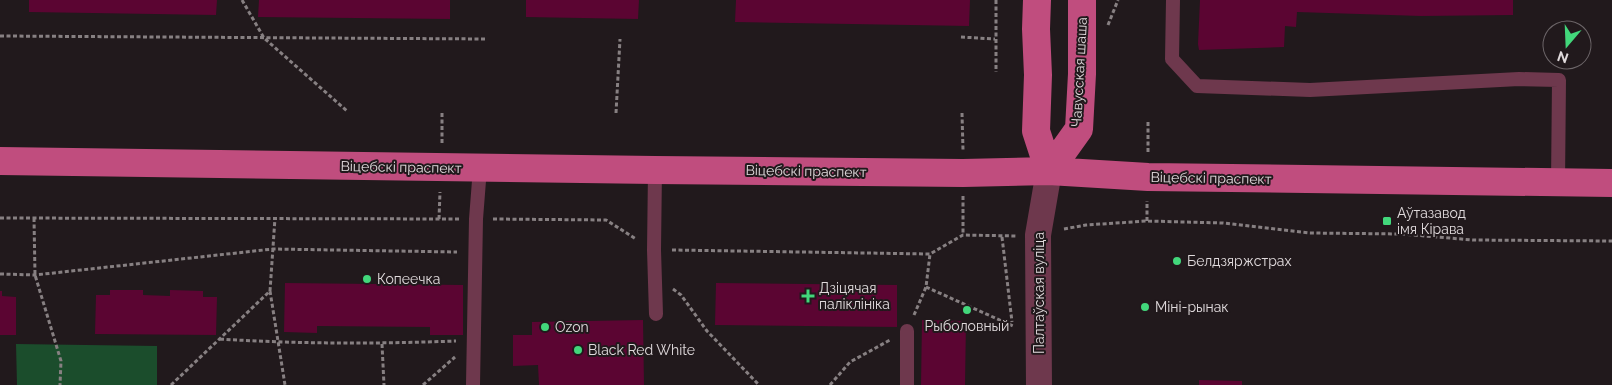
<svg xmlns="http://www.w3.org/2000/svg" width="1612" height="385" font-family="Raleway,sans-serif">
  <rect width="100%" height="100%" fill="#21191c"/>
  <path fill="#1b4d2c" d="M16,344l141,2v39h-140z"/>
  <path fill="#5b0532" d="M29,0h188l-1,15 -187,-3z
    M259,0h191v19l-192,-2z
    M526,0h113l-1,19 -112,-2z
    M736,0h234l-1,26 -234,-4z
    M1200,0h313v15l-92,1 -124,-4 -1,15 -11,-1 -1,21 -85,3 -1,-6z
    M285,283l178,2v50h-33v-8l-113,-1v7l-33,-1z
    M716,283l181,2v42l-182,-2z
    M110,290h33v5l27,1v-6l33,1v6h14l-1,38 -121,-1 1,-39h14z
    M0,291h2v5l14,1v38h-16z
    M643,320l1,65h-105l-1,-20 -25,1v-31h19v-13z
    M922,320l44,1 -1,64h-44z
    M1199,380l43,1v4h-43z"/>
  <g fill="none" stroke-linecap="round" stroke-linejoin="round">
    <path stroke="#878082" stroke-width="3" stroke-dasharray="4 2.5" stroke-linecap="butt" d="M242,0l22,38 83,73
      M996,0v72
      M1108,25l10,-25
      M0,36l486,3
      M961,37l34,2
      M616,113l4,-74
      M962,113l1,37
      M442,143v-30
      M1148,152v-31
      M963,196v39
      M0,218l459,1
      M34,218l1,57 26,86 -1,24
      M439,219l1,-27
      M493,219l113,1 30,19
      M1147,221v-20
      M1064,229l22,-4 61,-4 76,2 86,10 92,1 72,6 139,1
      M1002,237l10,85
      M672,250l258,4 33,-19 53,1
      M0,274l35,1 238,-26 184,3
      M926,287l87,39
      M673,289l8,6 26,36 52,54
      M270,291l15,94
      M914,315l12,-28 4,-33
      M220,339c79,5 157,5 236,2
      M382,344l2,41
      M171,385l99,-94 5,-73
      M423,385l32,-28
      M830,385l20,-23 40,-22"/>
    <path stroke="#6e384d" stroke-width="14" d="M1173,0l-1,59 25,27 113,4 209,-11 40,1 -1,103
      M655,170l-1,80 2,64
      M473,385l3,-166 4,-51
      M907,385v-54"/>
    <path stroke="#6e384d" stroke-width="26" d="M1039,385l-1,-150 11,-64"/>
    <path stroke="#c04d7e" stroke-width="28" d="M1037,0l-1,29 2,46 -2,56 13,40
      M0,161l655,9 308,3 86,-2 99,6 464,6
      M1049,171l30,-42 3,-55v-74"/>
  </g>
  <g fill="#42d77b" stroke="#21191c" stroke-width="2">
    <rect x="1382" y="216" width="10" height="10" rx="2.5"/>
    <circle cx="1177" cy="261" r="5"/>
    <circle cx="367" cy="279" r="5"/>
    <path d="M805.5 288.5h5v5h5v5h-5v5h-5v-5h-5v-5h5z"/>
    <circle cx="1145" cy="307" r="5"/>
    <circle cx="967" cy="310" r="5"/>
    <circle cx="545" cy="327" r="5"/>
    <circle cx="578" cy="350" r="5"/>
  </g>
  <g text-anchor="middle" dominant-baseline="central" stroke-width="4" stroke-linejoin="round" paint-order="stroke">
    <g font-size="14" fill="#e0dadc" stroke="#21191c">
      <text transform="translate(1079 72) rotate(-87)">Чавусская шаша</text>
      <text transform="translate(401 167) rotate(1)">Віцебскі праспект</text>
      <text transform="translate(806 171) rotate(1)">Віцебскі праспект</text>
      <text transform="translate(1211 178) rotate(1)">Віцебскі праспект</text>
      <text transform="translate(1039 293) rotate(-90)">Палтаўская вуліца</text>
    </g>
    <g font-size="14" fill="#e0dadc" stroke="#21191c" text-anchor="start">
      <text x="1397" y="213">Аўтазавод<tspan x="1397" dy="16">імя Кірава</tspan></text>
      <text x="1187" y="261">Белдзяржстрах</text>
      <text x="377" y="279">Копеечка</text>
      <text x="819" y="288">Дзіцячая<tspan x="819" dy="16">паліклініка</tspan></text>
      <text x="1155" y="307">Міні-рынак</text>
      <text x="967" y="326" text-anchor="middle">Рыболовный</text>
      <text x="555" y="327">Ozon</text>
      <text x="588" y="350">Black Red White</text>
    </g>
  </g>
  <g transform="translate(1567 45) rotate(199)"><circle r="24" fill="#21191c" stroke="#6d6669"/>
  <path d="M0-4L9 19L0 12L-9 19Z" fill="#42d77b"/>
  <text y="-8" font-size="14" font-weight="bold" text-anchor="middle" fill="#e0dadc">N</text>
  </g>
</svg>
